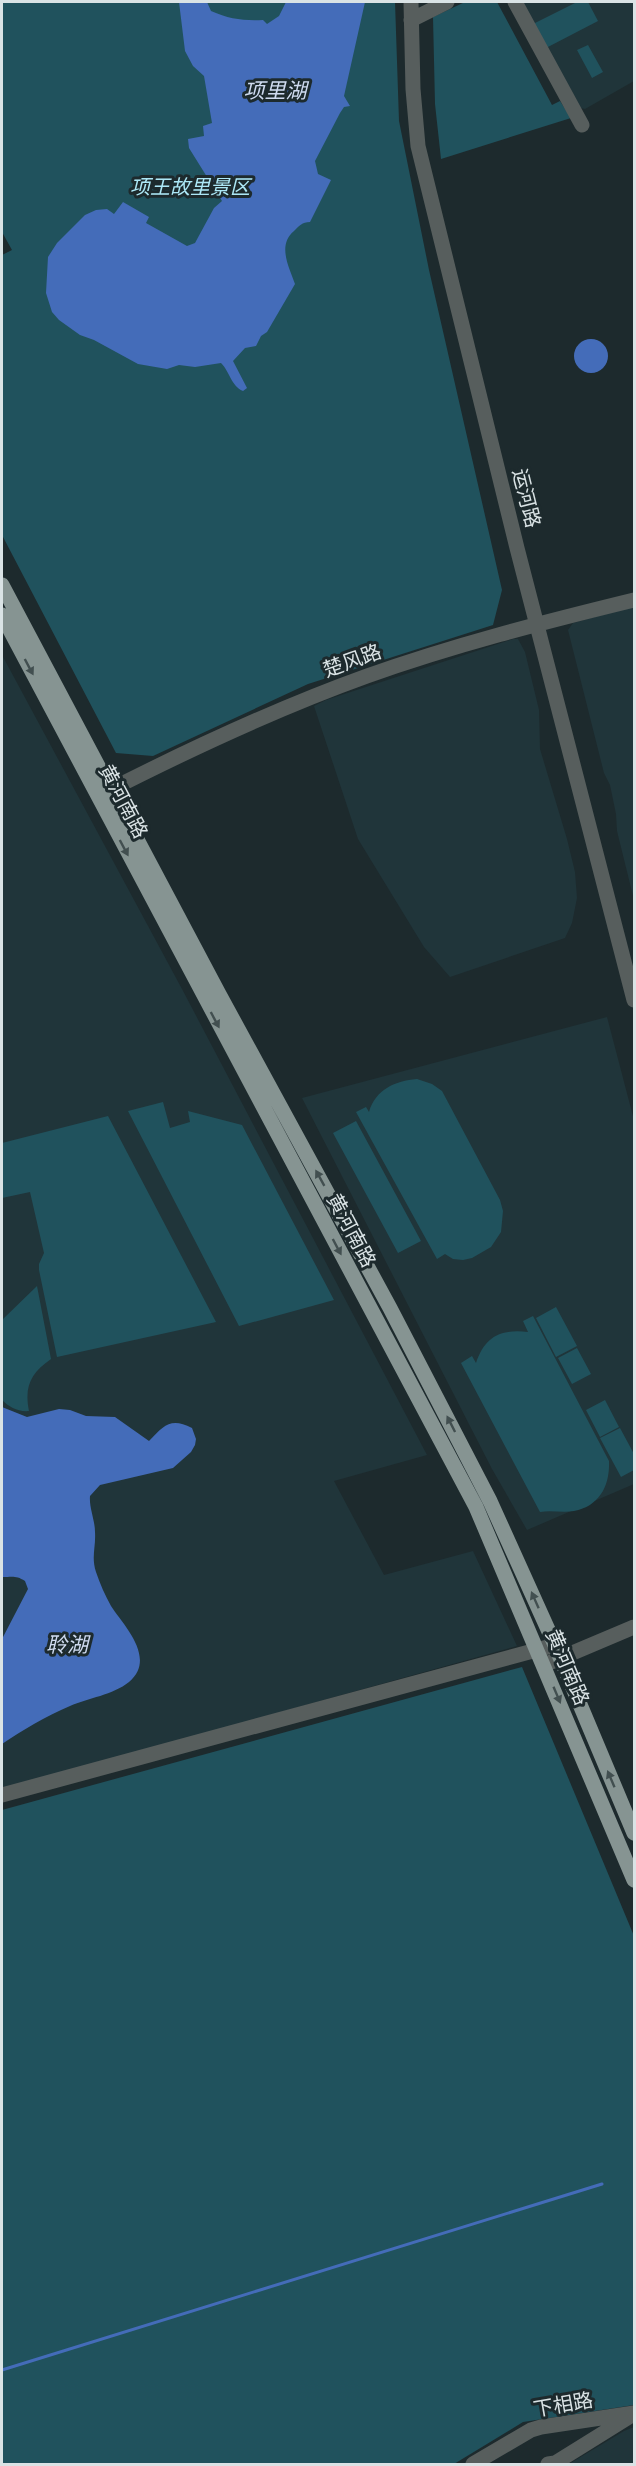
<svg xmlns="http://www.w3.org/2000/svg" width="636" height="2466" font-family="'IBM Plex Serif','Noto Sans SC',serif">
  <rect width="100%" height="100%" fill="#1d2a2d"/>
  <path fill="#20353a" d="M521,2h113v79l-49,28 -4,-1z
    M634,606v289l-1,1 -16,-65 -1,-17 -6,-29 -6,-12 -36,-143 5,-7z
    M513,639h5l7,13 14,58 1,39 27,90 8,33 2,26 -5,25 -7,15 -115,39 -26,-30 -66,-108 -44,-133 12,-6z
    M2,655l180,334 245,466 -93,26 50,94 89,-24 44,95 -515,144z
    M607,1017l27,103v364l-107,46 -35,-61 -190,-371z
    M634,2427v37h-65l55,-33z"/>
  <path fill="#20525d" d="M2,2h393l4,119 30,149 73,320 -9,35 -185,59 -155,72 -37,-3 -114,-218v-280l10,-5 -10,-18z
    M465,2h32l55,103 8,-4 11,17 -130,41 -6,-55 -2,-87z
    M577,2h11l10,19 -52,27 -13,-24z
    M588,45l15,27 -11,6 -15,-28z
    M417,1079l15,5 10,7 58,109 3,11 -2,21 -10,15 -19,11 -9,2 -10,-1 -8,-5 -8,5 -81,-147 10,-5 3,5c7,-23 26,-31 48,-33z
    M163,1102l7,26 20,-6 -2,-11 54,14 92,175 -95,26 -111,-215z
    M108,1116l108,206 -159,35 -18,-87v-6l5,-11 -14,-61 -28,6v-55z
    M356,1121l65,120 -23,12 -65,-120z
    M37,1286l14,73c-20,14 -27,27 -22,52 -11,1 -20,-4 -27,-11v-80z
    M556,1307l21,39 -21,11 -20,-39z
    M533,1316l76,145c1,24 -9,45 -35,50 -11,2 -23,-1 -34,1l-79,-149 11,-7 4,7c9,-27 25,-34 52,-31l-5,-11z
    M577,1348l14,26 -19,10 -14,-26z
    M605,1400l14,27 -19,10 -14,-27z
    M620,1428l14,26v16l-13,7 -21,-39z
    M522,1667l112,269v469l-111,17 -69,42h-452v-654z"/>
  <path fill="#446cb9" d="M179,2h28l4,9c18,8 33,10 52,9l4,4 12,-8 7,-14h79l-21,94 6,10 -6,1 -4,6 -25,48 3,13 13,6 -21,42c-8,0 -11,4 -16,9 -17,14 -5,36 1,53l-28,48 -6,4 -5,10 -11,2 -12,13 14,27 -4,3c-12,-5 -13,-19 -22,-28l-26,4 -16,-2 -12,4 -29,-5 -44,-24 -14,-5 -21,-15 -7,-8 -6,-19 2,-36 9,-14 28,-28 11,-5 11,-1 7,5 9,-12 26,15 -3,6 41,23 8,-3 19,-35 8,-7 -33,-53 -1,-9 16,-3 -1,-10 9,-3 -8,-47 -11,-10 -8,-15z
    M574 356a17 17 0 1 1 34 0a17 17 0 1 1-34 0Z
    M2,1407l25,10 32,-8 11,1 16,6 29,1 34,24c15,-16 22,-24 43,-13l4,11 -1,6 -4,7 -18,16 -73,17 -10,11c-1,12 5,24 5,36 1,15 -4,25 1,40 4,12 9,23 15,34 13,20 46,52 18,76 -16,13 -41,16 -59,24 -24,10 -47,24 -68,38v-105l26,-50 -3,-8c-9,-6 -13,-4 -23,-4z"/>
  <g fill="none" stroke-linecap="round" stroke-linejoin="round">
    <path stroke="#446cb9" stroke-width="3" d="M2,2370l600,-186"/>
    <path stroke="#575e5d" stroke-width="15" d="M411,2l2,87 5,57 99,402 117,452
      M515,2l67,123
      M411,20l36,-18
      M100,795c86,-44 175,-86 267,-119 87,-31 177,-54 267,-76
      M544,1665l90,-38
      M2,1795l553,-150
      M473,2464l58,-34 10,-3 93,-14
      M548,2464l7,-1 74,-46"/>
    <path stroke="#869492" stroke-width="15" d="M2,585l217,409 171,314 100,193 65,144 79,188
      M2,615l474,892 158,373"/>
  </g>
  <defs><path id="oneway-solid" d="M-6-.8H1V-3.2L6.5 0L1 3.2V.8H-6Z" transform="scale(1.5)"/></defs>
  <g fill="#424f50">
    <use href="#oneway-solid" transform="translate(29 667) rotate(62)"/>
    <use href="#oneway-solid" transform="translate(124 848) rotate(62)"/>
    <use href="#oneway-solid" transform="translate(215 1020) rotate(62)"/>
    <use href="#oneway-solid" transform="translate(320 1178) rotate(-119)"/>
    <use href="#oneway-solid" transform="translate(337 1247) rotate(62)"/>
    <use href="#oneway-solid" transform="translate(451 1424) rotate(-117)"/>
    <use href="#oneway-solid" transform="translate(535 1600) rotate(-114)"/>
    <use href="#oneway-solid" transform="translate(557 1695) rotate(67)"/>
    <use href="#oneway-solid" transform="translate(611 1779) rotate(-113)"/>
  </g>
  <g text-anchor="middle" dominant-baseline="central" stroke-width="6" stroke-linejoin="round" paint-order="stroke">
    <g font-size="20" font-style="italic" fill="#ace7f6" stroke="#1d2a2d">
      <text x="190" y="186">项王故里景区</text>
    </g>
    <g font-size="20" fill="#dae3e5" stroke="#1d2a2d">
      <text transform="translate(527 498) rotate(76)">运河路</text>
      <text transform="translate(352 660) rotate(-20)">楚风路</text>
      <text transform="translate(124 801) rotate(62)">黄河南路</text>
      <text transform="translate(352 1230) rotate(62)">黄河南路</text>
      <text transform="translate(568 1667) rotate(67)">黄河南路</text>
      <text transform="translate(563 2404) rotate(-10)">下相路</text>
    </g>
    <g font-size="21" font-style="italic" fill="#cfdbf0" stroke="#1d2a2d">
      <text x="275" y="90">项里湖</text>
      <text x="67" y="1644">聆湖</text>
    </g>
  </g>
  <rect width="636" height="2466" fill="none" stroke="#dae3e5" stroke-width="6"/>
</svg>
